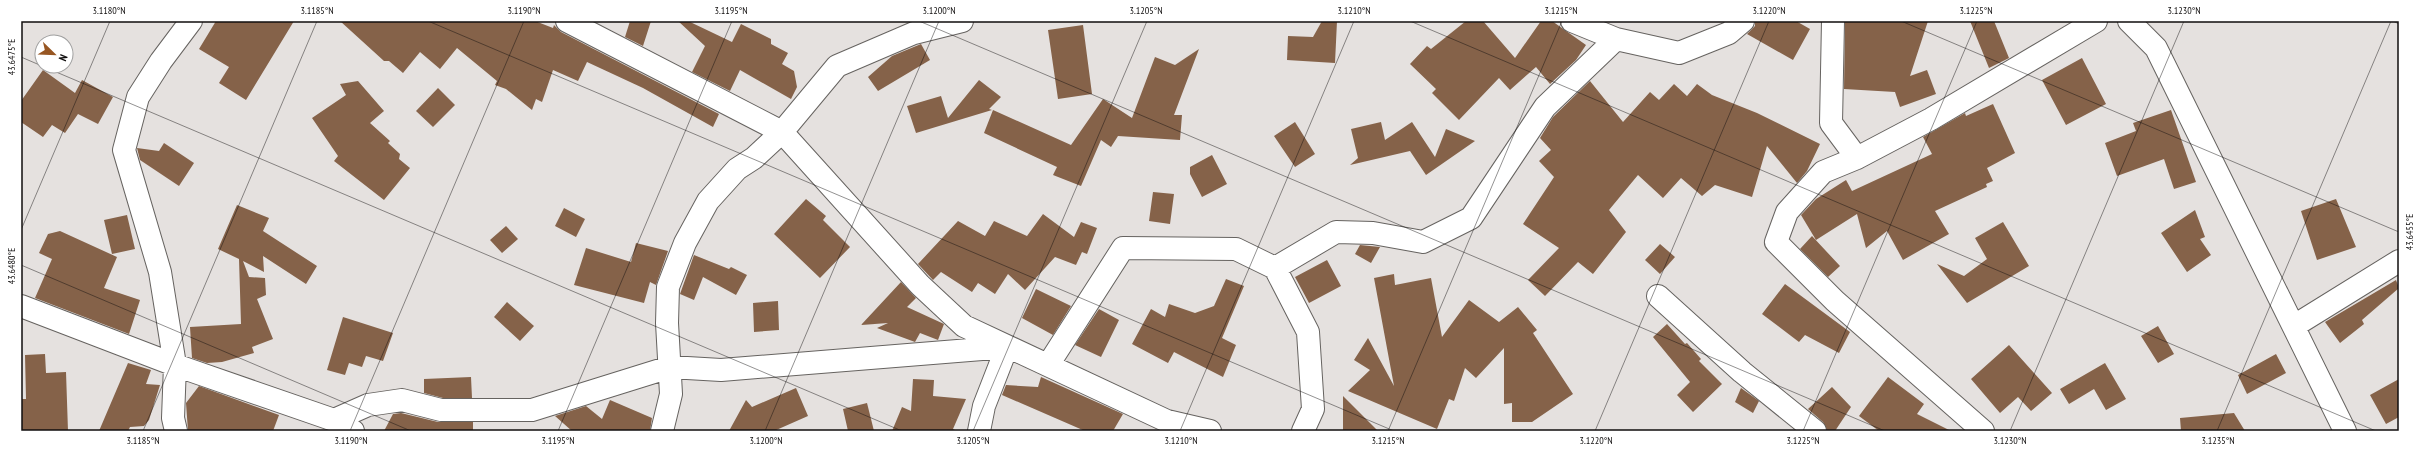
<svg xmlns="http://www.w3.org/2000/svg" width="2420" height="452" font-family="'PT Sans Narrow',sans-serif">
  <rect width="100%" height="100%" fill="#e5e1df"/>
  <path fill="#856249" d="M216,21h78l-48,79 -27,-17 10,-16 -30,-18z
    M340,21h195l18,7 1,-3 7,7 158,82 -6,13 -70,-39 -56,-26 -9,19 -25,-11 -11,32 -6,-3 -4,11 -26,-21 -11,-4 2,-4 -40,-33 -17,21 -20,-17 -17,21 -14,-12h-5z
    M630,21h21l-8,25 -18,-9z
    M678,21h10l44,21 9,-18 30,15v5l17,9 -6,11 12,7 3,16 -6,12 -51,-29 -10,21 -38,-19 13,-26z
    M1322,21h15l-2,42 -48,-3 1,-24 25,1z
    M1466,21h17l32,37 26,-37h11l34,24 -10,15 -26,24 -14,-17 -26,23 -11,-12 -40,42 -27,-27 4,-4 -26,-25 17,-18 4,3z
    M1755,21h41l14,8 -17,31 -46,-26 8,-8z
    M1845,21h83l-18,55 17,-6 9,24 -36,13 -5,-15 -51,-3z
    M1970,21h24l15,37 -20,10z
    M1083,25l9,69 -34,5 -10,-69z
    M921,44l9,16 -52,31 -10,-14 24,-21z
    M1199,49l-25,66h8l-2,25 -62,-4 -7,11 -10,-7 -20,46 -28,-11 4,-8 -73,-34 9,-23 78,35 32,-46 29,19 23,-61 20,8z
    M2082,58l24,46 -40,21 -24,-45z
    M43,70l32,23 7,-13 31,17 -15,27 -20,-10 -13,19 -13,-8 -9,12 -22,-15v-21z
    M979,80l22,17 -12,12 3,1 -76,23 -9,-27 34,-10 7,22z
    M358,81l26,30 -14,12 20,18 -2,2 12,11 -1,5 11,9 -26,32 -50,-39 4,-5 -26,-38 34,-23 -6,-11z
    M1590,81l33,41 27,-30 9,8 15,-16 13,12 10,-12 15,11 45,18 63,31 -13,27 -10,12 -30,-37 -15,51 -37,-12 -13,11 -21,-18 -18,20 -25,-23 -29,35 17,22 -33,42 -15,-12 -33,34 -17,-16 31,-32 -36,-24 31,-47 -15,-16 12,-11 -11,-12 13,-21z
    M438,88l17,17 -22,22 -17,-16z
    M1993,104l22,49 -28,15 6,13 -7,3 1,3 -52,24 14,23 -46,26 -16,-29 -21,17 -9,-34 -41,26 -15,-25 15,-16 30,-19 6,11 80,-37 -9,-17 42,-24 1,3z
    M2171,110l25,72 -22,7 -10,-30 -47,17 -12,-33 31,-12 -3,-8z
    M1295,122l20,32 -20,13 -21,-31z
    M1381,122l4,18 27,-18 23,35 11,-28 29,12 -49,34 -16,-24 -60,14 8,-7 -7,-29z
    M164,143l30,20 -15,23 -39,-26 -3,-12 22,3z
    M1212,155l15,29 -25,13 -12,-23v-7z
    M1153,192l21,2 -4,30 -21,-3z
    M806,199l20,17 -3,4 27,27 -30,31 -46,-44z
    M2336,199l20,48 -39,13 -16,-49z
    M237,205l32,13 -6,13 54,35 -11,18 -43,-28 1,16 -21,-11 6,16 16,1 1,17 -9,4 16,40 -21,8 2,6 -32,9 -15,1 -15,-5 -2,-31 51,-3 -2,-65 -21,-10z
    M564,208l21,11 -9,18 -21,-11z
    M2195,210l10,27 -5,2 11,16 -24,17 -26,-39z
    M1043,214l31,23 7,-15 16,6 -10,26 -5,-2 -6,13 -21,-8 -30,33 -17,-16 -13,20 -17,-11 -6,9 -31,-20 -8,8 -15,-16 40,-43 27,15 9,-15 33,15z
    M127,215l8,34 -23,5 -8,-34z
    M2003,222l26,44 -62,37 -30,-39 27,12 23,-17 -12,-21z
    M506,226l12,13 -16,14 -12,-13z
    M60,231l57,26 -13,31 36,12 -11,34 -94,-36 17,-39 -13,-6 9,-19z
    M1812,236l28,30 -12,11 -28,-28z
    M636,243l32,8 -12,34 -6,-3 -6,21 -70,-18 12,-37 45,14z
    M1660,244l15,13 -15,17 -15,-14z
    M1360,245l20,2 -9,16 -16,-9z
    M694,255l35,14 2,-2 16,8 -11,20 -33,-18 -9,23 -14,-6z
    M1327,260l14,26 -32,17 -14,-26z
    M1394,274l1,11 36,-7 11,59 27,-37 30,22 19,-15 19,23 -4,3 40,61 -41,28h-20v-19l-8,1v-56l-28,30 -11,-10 -11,33 -5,-2 -12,30 -89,-38 22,-21 -16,-10 14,-22 26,48 -20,-108z
    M1226,279l18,7 -22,52 14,7 -13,32 -49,-25 -6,11 -36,-19 19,-35 14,8 4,-13 26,9 19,-7z
    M2396,280l3,8 -37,32 2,4 -24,19 -15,-21z
    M901,282l15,16 -9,9 37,17 -6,16 -18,-7 -5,9 -38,-14 11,-5 -27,2z
    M1785,284l65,48 -11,21 -34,-18 -6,7 -37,-28z
    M1036,289l35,17 -18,29 -31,-17z
    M778,301l1,29 -25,2 -1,-29z
    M507,302l27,24 -14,15 -26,-24z
    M1099,309l20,11 -18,37 -26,-12z
    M343,317l50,16 -10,28 -17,-5 -4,11 -13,-4 -4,12 -18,-5z
    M1667,324l18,20 2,-1 14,16 -2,2 23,23 -29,28 -16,-17 13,-13 -37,-45z
    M2158,326l16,28 -16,9 -17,-27z
    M2009,345l43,48 -21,18 -13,-14 -18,16 -29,-34z
    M45,354l1,19 20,-1 2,59h-47v-32h5l-1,-44z
    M2276,354l10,19 -39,21 -9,-19z
    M128,363l23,7 -5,14 14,1 -11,35 -5,6 -14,1 -2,4h-29z
    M2105,363l21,36 -20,11 -12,-21 -25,15 -9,-15z
    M471,377l1,21h-29l-19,-5v-14z
    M1041,377l82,37 -10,17h-28l-83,-36 4,-10 32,2z
    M1888,377l36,27 -7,10 34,17h-72l-20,-15z
    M913,379l21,1 -1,16 33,3 -13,30 4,2h-65l10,-24 9,4z
    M2399,379v38l-13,7 -16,-29z
    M199,386l80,29 -6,16h-85l-2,-28z
    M1832,387l19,20 -16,24h-8l-4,-9 -15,-13z
    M796,388l12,28 -34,15h-45l17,-31 6,7z
    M1741,388l18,13 -6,12 -18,-11z
    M1343,396l34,34h-34z
    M610,400l42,18 -2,13h-78l-17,-15 31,-10 16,13z
    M867,403l7,28h-26l-5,-22z
    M401,413l37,9h35v9h-89l9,-17z
    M2234,413l11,18h-64l-1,-13z"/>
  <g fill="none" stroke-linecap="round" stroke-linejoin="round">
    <g stroke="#666360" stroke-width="24">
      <path id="minor" d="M567,21l215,111 138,153 44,41 203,95 43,10
        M1572,21l44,18 63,14 50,-20 14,-12
        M1833,21l-2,102 26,35
        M2129,21l27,27 189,383
        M1275,268l33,64 5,77 -10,22
        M1658,296l84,76 73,59
        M21,306l154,59 159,55 19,11
        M2294,326l105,-65
        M1048,365l75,-117 113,1 39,19 61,-36 37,1 50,9 48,-24 74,-111 71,-68
        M334,420l34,-15 34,-5 39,10h91l138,-43 51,3 286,-23 -23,59 -5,25
        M176,431l-3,-13 2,-53 -15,-93 -36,-122 14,-53 23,-36 30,-40
        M662,431l9,-37 -4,-71 1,-36 17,-44 23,-42 29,-32 17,-11 28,-26 55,-66 77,-33 48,-12
        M1983,431l-148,-130 -59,-59 11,-30 36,-40 34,-14 74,-39 165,-98"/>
    </g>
    <use href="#minor" stroke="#fff" stroke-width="22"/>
  </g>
  <path fill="none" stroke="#100e0e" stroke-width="1" stroke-opacity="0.45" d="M428,21l966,410M919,21l966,410M1410,21l966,410M1901,21l498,211M2393,21l6,3M21,57l21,9M42,66l860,365M21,230l89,-209M21,265l390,166M143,431l174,-410M350,431l174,-410M558,431l174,-410M765,431l174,-410M973,431l174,-410M1180,431l174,-410M1388,431l174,-410M1595,431l174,-410M1803,431l174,-410M2010,431l174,-410M2217,431l174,-410"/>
  <rect width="2420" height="452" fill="none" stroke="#ffffff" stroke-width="44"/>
  <g transform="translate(54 54) rotate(113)"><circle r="19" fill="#ffffff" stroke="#9f9f9f"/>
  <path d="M0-3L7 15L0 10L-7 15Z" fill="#975622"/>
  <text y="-6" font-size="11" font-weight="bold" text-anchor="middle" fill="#100e0e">N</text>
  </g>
  <rect x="22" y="22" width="2376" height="408" fill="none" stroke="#100e0e" stroke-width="1.5"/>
  <g font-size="10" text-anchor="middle" fill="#100e0e">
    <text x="109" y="14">3.1180°N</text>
    <text x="317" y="14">3.1185°N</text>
    <text x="524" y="14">3.1190°N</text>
    <text x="731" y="14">3.1195°N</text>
    <text x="939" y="14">3.1200°N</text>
    <text x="1146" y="14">3.1205°N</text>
    <text x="1354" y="14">3.1210°N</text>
    <text x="1561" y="14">3.1215°N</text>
    <text x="1769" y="14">3.1220°N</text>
    <text x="1976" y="14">3.1225°N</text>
    <text x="2184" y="14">3.1230°N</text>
    <text transform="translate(11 57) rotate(-90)" y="4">43.6475°E</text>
    <text transform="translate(2409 232) rotate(-90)" y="4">43.6455°E</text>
    <text transform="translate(11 266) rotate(-90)" y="4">43.6480°E</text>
    <text x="143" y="444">3.1185°N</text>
    <text x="351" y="444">3.1190°N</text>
    <text x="558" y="444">3.1195°N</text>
    <text x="766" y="444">3.1200°N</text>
    <text x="973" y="444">3.1205°N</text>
    <text x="1181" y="444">3.1210°N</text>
    <text x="1388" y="444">3.1215°N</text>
    <text x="1596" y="444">3.1220°N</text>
    <text x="1803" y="444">3.1225°N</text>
    <text x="2010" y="444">3.1230°N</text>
    <text x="2218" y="444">3.1235°N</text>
  </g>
</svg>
